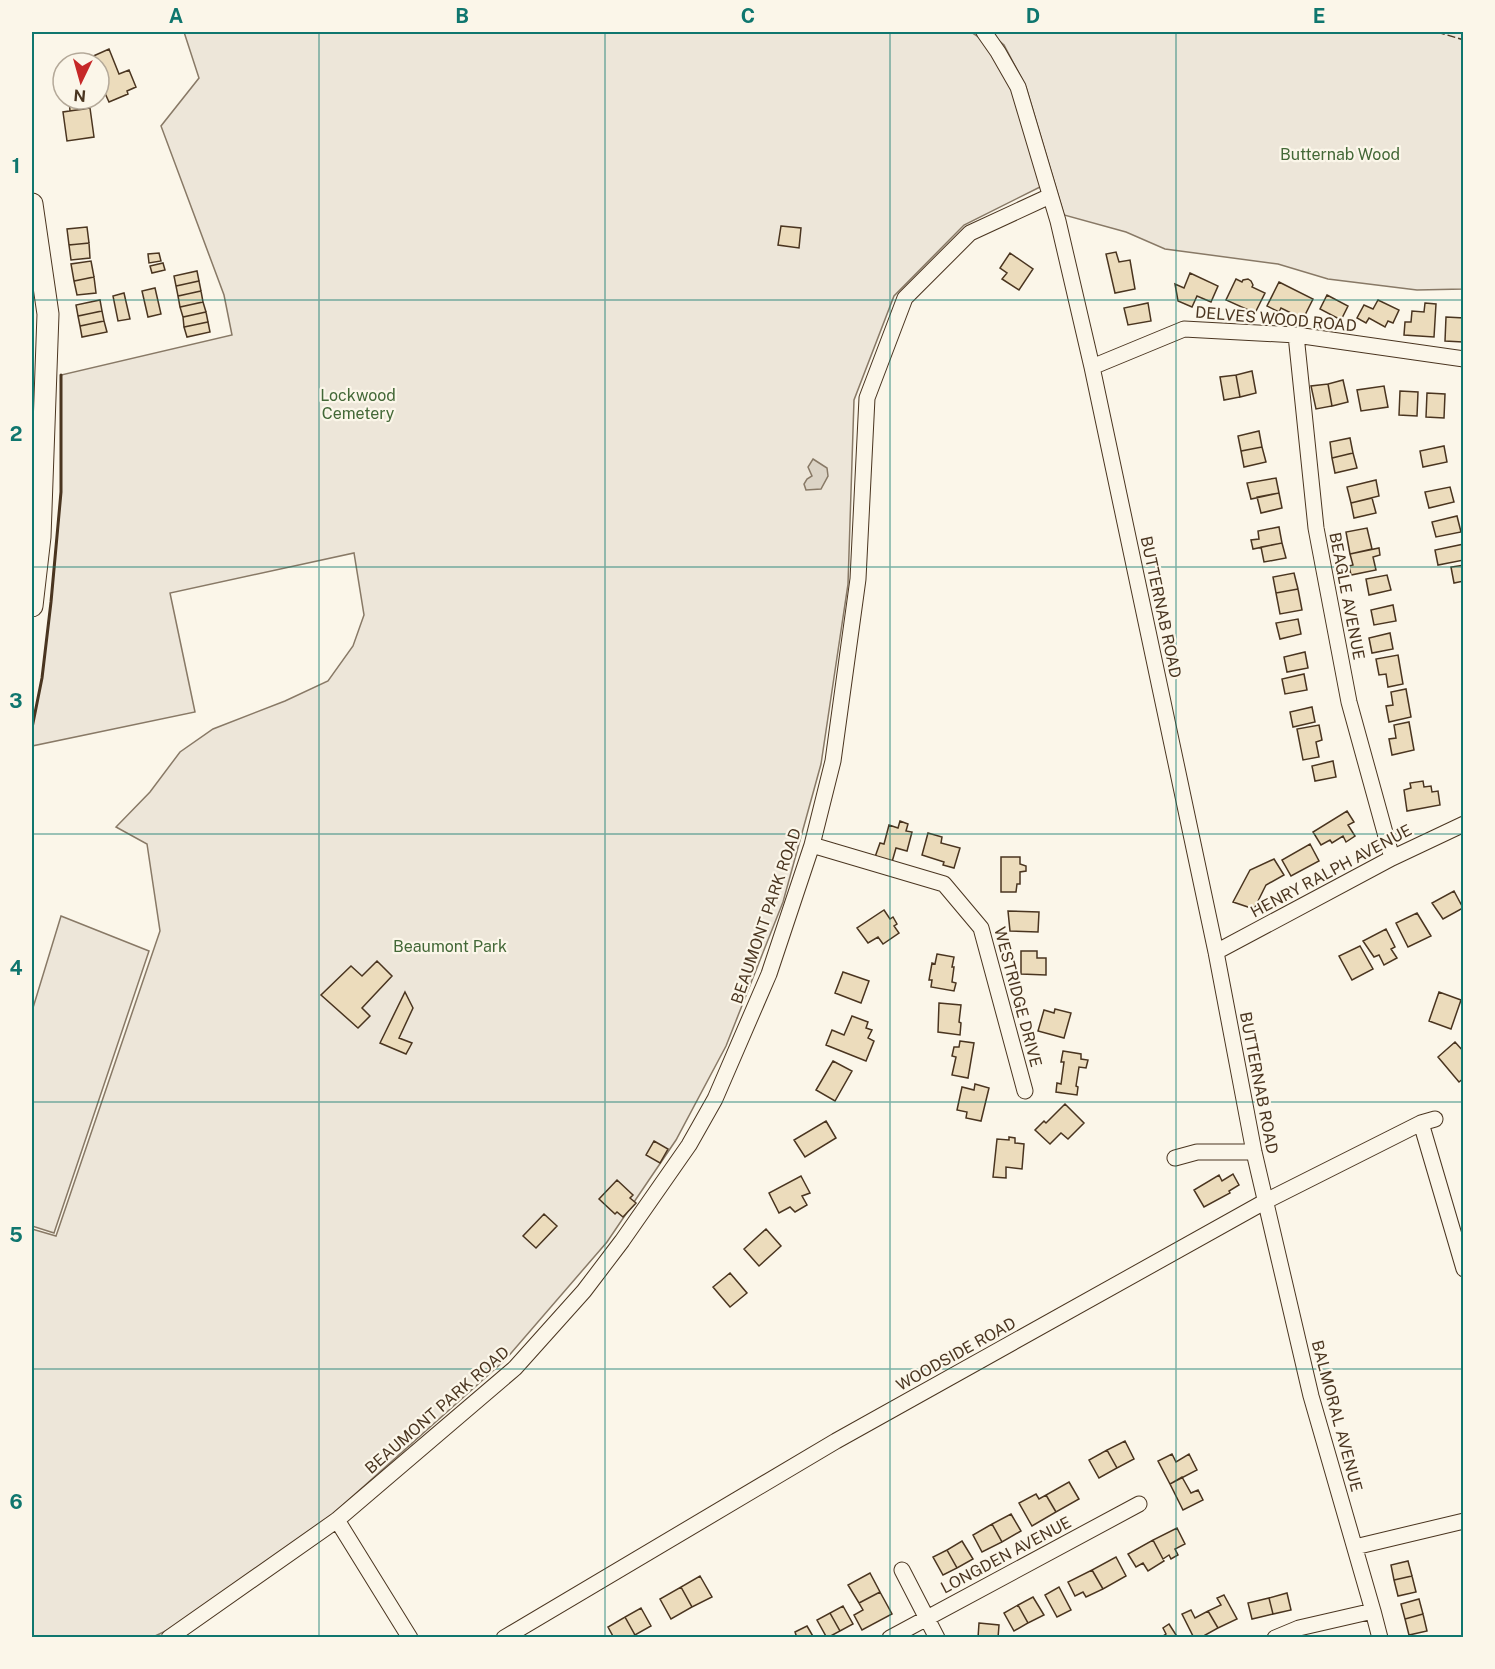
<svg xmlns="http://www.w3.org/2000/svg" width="1495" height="1669" font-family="'Public Sans',sans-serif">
  <rect width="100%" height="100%" fill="#fbf6e9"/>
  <path fill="#ede6d9" stroke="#887966" stroke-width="1.5" d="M184,32h787l14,9 29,52 28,93 -78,39 -70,71 -40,104 -6,184 -27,180 -38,138 -57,144 -50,94 -69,102 -102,118 -190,170 -145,99 -17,8 -121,1v-409l24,7 104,-305 -13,-87 -31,-17 34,-35 30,-40 33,-23 72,-28 43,-20 25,-35 11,-31 -10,-62 -184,40 25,119 -163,34v-18l10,-50 9,-76 10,-110v-117l171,-40 -8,-40 -63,-169 38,-48z
    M989,32h474v257l-46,1 -89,-11 -50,-15 -113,-15 -39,-17 -62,-17 -38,-128 -22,-42z
    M61,916l88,35 -95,282 -22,-7v-215z"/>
  <path fill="#dcd4c6" stroke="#887966" stroke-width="1.5" d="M813,459l14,9 1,8 -7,13 -15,1 -2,-6 3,-5 5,-3 -4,-9z"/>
  <path fill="#ecdcbc" stroke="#4a3520" stroke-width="1.5" d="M109,49l10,25 10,-4 7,17 -9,4 1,3 -19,8 -10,-22v-17h-8l-2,-5z
    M69,99h14l1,10 -14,2z
    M90,108l4,29 -27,4 -4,-29z
    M781,226l20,2 -2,20 -21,-3z
    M87,227l2,16 -20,2 -2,-16z
    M89,243l1,15 -19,2 -2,-15z
    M1116,252l3,10 11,-2 5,29 -20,4 -9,-39z
    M159,253l2,8 -12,2 -1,-9z
    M1010,253l23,16 -14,21 -17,-11 5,-6 -7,-5z
    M91,261l3,16 -20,4 -3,-17z
    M163,263l2,7 -13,3 -2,-7z
    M197,271l2,10 -23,5 -2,-10z
    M1190,273l28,13 -7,16 -14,-6 -5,11 -14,-6 -3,-17 9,4z
    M94,277l2,16 -19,2 -3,-14z
    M1236,279l6,3 1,-2 5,-1 3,2 2,4 -1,2 13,6 -10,20 -29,-13z
    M199,281l2,10 -23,5 -2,-10z
    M1279,282l34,17 -10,20 -22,-11 -2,4 -12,-6z
    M155,288l6,26 -13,3 -6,-26z
    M201,291l2,11 -23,5 -2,-11z
    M124,293l6,26 -12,2 -5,-25z
    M1327,295l21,11 -7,14 -21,-11z
    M100,300l2,11 -24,5 -2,-11z
    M1378,300l21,10 -6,13 -5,-2 -3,6 -16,-9 -3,5 -9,-5 7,-13 9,4z
    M203,302l3,10 -23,5 -3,-10z
    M1148,303l3,18 -23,4 -4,-17z
    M1425,303l11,1 -2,33 -30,-2 1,-13h6l1,-11 12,1z
    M102,311l2,10 -24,5 -2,-10z
    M206,312l2,10 -24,5 -1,-10z
    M1446,317l18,1 -1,24 -18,-1z
    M104,321l3,11 -25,5 -2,-11z
    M208,322l2,10 -23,5 -3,-10z
    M1252,371l4,22 -16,4 -4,-22z
    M1236,375l4,22 -16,3 -4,-23z
    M1343,380l5,22 -16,4 -4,-22z
    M1328,384l4,22 -16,3 -5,-23z
    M1384,386l4,21 -27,4 -4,-21z
    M1400,391l18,1 -1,24 -18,-1z
    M1427,393l18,1 -1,24 -18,-1z
    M1259,431l3,16 -21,4 -3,-15z
    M1350,438l3,15 -21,5 -2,-16z
    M1444,446l3,16 -24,5 -3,-16z
    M1262,447l4,15 -22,5 -3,-16z
    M1353,453l4,15 -22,5 -3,-15z
    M1276,478l3,15 -28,6 -4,-16z
    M1376,480l3,16 -28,7 -4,-16z
    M1450,487l4,15 -25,6 -4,-16z
    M1279,493l3,15 -21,5 -4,-16z
    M1372,498l4,15 -22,5 -3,-15z
    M1457,516l4,16 -25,5 -4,-15z
    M1279,527l3,16 -29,6 -2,-9 8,-1 -1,-8z
    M1367,528l5,21 -22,5 -4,-22z
    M1282,543l4,15 -22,4 -3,-15z
    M1464,544v16l-26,5 -3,-15z
    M1379,548l1,7 -7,2 3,13 -25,5 -2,-9 4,-1 -3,-11z
    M1464,565v16l-10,2 -3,-16z
    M1294,573l4,16 -22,4 -3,-16z
    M1387,575l4,15 -22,5 -3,-16z
    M1298,589l4,21 -22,4 -4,-21z
    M1393,605l3,16 -22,4 -3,-15z
    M1298,619l3,15 -21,5 -4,-16z
    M1390,633l3,16 -21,4 -3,-15z
    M1305,652l3,16 -21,4 -3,-15z
    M1398,655l5,29 -15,3 -2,-13 -7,1 -3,-16z
    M1304,674l3,16 -22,4 -3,-15z
    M1406,689l5,28 -22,5 -3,-16 7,-1 -2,-13z
    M1312,707l3,15 -22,5 -3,-15z
    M1409,722l5,28 -22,5 -3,-16 7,-1 -2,-13z
    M1319,725l3,15 -6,2 3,15 -16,3 -6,-31z
    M1333,761l3,16 -21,4 -3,-15z
    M1423,781l1,6 7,-1 1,6 6,-1 2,14 -33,6 -3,-21 7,-2 -1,-5z
    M1347,811l7,11 -6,3 7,11 -9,6 -3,-6 -11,7 -2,-3 -9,5 -8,-13z
    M900,821l8,3 -2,7 6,1 -5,19 -11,-3 -4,14 -17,-5 5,-14 4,1 5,-19 9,3z
    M928,833l14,4 -1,6 19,5 -6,20 -11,-3 1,-3 -22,-7z
    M1310,844l9,17 -28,15 -9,-16z
    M1001,857h19v7l6,2v5l-6,1v12h-3l-1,8h-15z
    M1274,859l10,16 -18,10 -12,24 -21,-7 17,-32z
    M1454,891l9,17 -20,11 -11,-16z
    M884,910l6,9 3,-2 4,7 -3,2 5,7 -16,11 -5,-7 -10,6 -11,-15z
    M1008,911l31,1 -1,20 -28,-1z
    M1417,913l14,23 -23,11 -12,-24z
    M1386,929l9,18 -4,2 6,9 -13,7 -5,-10 -5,2 -11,-16z
    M1360,946l13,23 -21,11 -13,-24z
    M1021,951h16v7h9v17l-25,-1z
    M937,954l17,3 -2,10h2l-2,15 4,1 -2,8 -23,-4 1,-7h-3l3,-17 3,1z
    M377,961l15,15 -30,32 8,8 -12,12 -37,-33 30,-29 11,10z
    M843,972l26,9 -8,22 -26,-10z
    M405,992l8,16 -14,30 13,5 -6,11 -26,-11z
    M1439,992l22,8 -10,29 -22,-8z
    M939,1003l22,2 -2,17 2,1 -1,12 -22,-3z
    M1055,1009l16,4 -7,25 -26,-7 6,-21 10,3z
    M852,1016l16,6 -2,6 6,2 -4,8 6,3 -8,20 -40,-16 6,-15 12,5z
    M960,1041l14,2 -6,35 -16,-3 4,-18 -4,-1 2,-9h5z
    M1455,1042l9,10v26l-5,4 -21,-25z
    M1063,1051l18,3v5l7,1 -2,8 -7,-1 -3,19 2,1 -1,8 -21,-3 1,-9 4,1 3,-22h-3z
    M833,1061l19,10 -17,30 -19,-11z
    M975,1084l14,4 -8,33 -15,-3 1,-6 -10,-2 5,-23 12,3z
    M1065,1104l19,19 -16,16 -7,-6 -11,11 -15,-14 9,-9 2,2z
    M826,1121l10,17 -31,19 -11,-17z
    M1009,1137l6,1v5l9,1 -2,25 -16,-2v11l-13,-1 4,-38 12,1z
    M654,1141l14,8 -8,14 -14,-8z
    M1233,1174l6,11 -10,6 1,2 -26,14 -10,-17 25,-15 3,6z
    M801,1176l9,17 -8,3 5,9 -12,7 -5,-5 -11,6 -10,-20z
    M617,1180l16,15 -3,3 6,5 -13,14 -6,-5 -2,2 -16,-15z
    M544,1214l13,12 -21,22 -13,-12z
    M766,1229l15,17 -22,20 -15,-17z
    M730,1273l17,20 -17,14 -17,-20z
    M1125,1441l9,18 -17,9 -10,-18z
    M1107,1450l10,18 -18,10 -10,-18z
    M1172,1454l4,8 13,-8 8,16 -27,14 -12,-23z
    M1182,1477l9,16 7,-3 5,10 -20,10 -13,-26z
    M1069,1482l10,17 -23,13 -10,-17z
    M1036,1494l3,5 7,-4 10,17 -24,14 -13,-23z
    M1011,1514l10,17 -19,11 -10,-18z
    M992,1524l10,18 -20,10 -9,-17z
    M1177,1528l8,16 -10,5 3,6 -7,4 -2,-4 -6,4 -10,-19z
    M1153,1540l11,21 -16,10 -5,-8 -7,4 -8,-13z
    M962,1541l11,18 -16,9 -10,-18z
    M947,1550l10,18 -14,7 -10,-18z
    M1116,1557l10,19 -23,13 -11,-19z
    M1408,1561l4,15 -18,4 -3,-15z
    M1092,1570l11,19 -17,8 -3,-5 -8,4 -7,-14z
    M870,1573l10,19 -21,11 -11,-18z
    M700,1576l12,21 -20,10 -11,-20z
    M1412,1576l4,16 -18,4 -4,-16z
    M681,1587l11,20 -21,12 -11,-20z
    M1059,1587l12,23 -14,7 -12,-22z
    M880,1592l12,22 -30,16 -8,-15 9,-5 -4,-7z
    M1287,1593l4,17 -18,4 -4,-16z
    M1224,1595l13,24 -19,9 -10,-17 13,-6 -4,-7z
    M1033,1597l11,18 -16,8 -10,-18z
    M1269,1598l4,16 -21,5 -4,-16z
    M1419,1599l4,15 -18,5 -4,-15z
    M1018,1605l10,18 -14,8 -10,-18z
    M843,1606l10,18 -13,7 -10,-18z
    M641,1608l10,18 -16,9 -10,-18z
    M1191,1610l4,8 13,-7 10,17 -18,10h-6l-12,-24z
    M830,1613l10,18 -13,7 -10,-18z
    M1423,1614l4,17 -18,4 -4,-16z
    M625,1617l10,18 -5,3h-16l-6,-11z
    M979,1623l20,2 -1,13h-20z
    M1169,1624l9,14h-18l6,-4 -3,-6z
    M807,1626l7,12h-17l-2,-6z"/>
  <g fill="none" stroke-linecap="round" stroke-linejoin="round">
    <g stroke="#4a3520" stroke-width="17">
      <path id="minor" d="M984,32l14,20 20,35 40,134 34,146 124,585 38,200 57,244 62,215 7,27
        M1296,335l20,193 33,174 43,156
        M1092,367l92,-38 112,6 168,24
        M812,845l132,39 37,44 44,163
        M1216,952l176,-94 72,-34
        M1421,1123l43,146
        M1175,1158l22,-6h57
        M337,1520l73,118
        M1355,1547l109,-26
        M902,1570l35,68
        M169,1638l168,-118 178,-152 69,-77 38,-50 67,-96 26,-46 54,-125 43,-129 21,-84 25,-182 9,-181 38,-100 65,-65 80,-37
        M504,1638l332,-197 430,-240 155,-78 14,-4
        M890,1638l249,-134
        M1275,1638l24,-10 74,-17"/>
    </g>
    <g stroke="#4a3520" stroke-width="23">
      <path id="secondary" d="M32,204l16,110 -8,223 -8,69"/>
    </g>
    <use href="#minor" stroke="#fbf6e9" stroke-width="15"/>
    <use href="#secondary" stroke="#fbf6e9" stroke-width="21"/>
    <path stroke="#4a3520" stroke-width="1.5" stroke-dasharray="8 3" stroke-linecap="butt" d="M1437,32l27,8"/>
    <path stroke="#4a3520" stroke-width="3" d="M32,728l10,-50 9,-76 10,-110v-117"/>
  </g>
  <path fill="none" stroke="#0f766e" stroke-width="1.5" stroke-opacity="0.55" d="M319,32v1606M605,32v1606M890,32v1606M1176,32v1606M32,300h1432M32,567h1432M32,834h1432M32,1102h1432M32,1369h1432"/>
  <g text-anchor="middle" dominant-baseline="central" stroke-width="4.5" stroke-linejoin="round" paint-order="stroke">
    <g font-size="16" fill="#436837" stroke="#fbf6e9">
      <text x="1340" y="154">Butternab Wood</text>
      <text x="358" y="395">Lockwood<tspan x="358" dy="18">Cemetery</tspan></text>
      <text x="450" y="946">Beaumont Park</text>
    </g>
    <g font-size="16" fill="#4a3520" stroke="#fbf6e9">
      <text transform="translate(1276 319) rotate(5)">DELVES WOOD ROAD</text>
      <text transform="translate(1347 596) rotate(79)">BEAGLE AVENUE</text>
      <text transform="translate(1161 607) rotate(78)">BUTTERNAB ROAD</text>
      <text transform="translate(1331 871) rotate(-28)">HENRY RALPH AVENUE</text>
      <text transform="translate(766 916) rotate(-71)">BEAUMONT PARK ROAD</text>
      <text transform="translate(1018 997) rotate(75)">WESTRIDGE DRIVE</text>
      <text transform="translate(1259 1083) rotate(79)">BUTTERNAB ROAD</text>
      <text transform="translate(956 1354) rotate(-29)">WOODSIDE ROAD</text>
      <text transform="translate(437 1410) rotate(-41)">BEAUMONT PARK ROAD</text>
      <text transform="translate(1337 1416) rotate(75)">BALMORAL AVENUE</text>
      <text transform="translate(1006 1555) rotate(-28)">LONGDEN AVENUE</text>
    </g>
  </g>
  <rect width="1495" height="1669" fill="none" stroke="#fbf6e9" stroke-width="66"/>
  <g transform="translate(81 81) rotate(185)"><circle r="28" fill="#fbf6e9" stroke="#b4a999" stroke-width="1.5"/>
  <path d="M0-4.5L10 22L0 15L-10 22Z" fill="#c62828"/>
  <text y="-9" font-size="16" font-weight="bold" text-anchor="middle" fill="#4a3520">N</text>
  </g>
  <rect x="33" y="33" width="1429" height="1603" fill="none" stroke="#0f766e" stroke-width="2"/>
  <g font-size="20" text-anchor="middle" font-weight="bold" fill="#0f766e">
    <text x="176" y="23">A</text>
    <text x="462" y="23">B</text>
    <text x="748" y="23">C</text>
    <text x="1033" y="23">D</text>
    <text x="1319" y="23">E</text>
    <text x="16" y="173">1</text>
    <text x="16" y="441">2</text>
    <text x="16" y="708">3</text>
    <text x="16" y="975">4</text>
    <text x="16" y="1242">5</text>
    <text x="16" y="1509">6</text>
  </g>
</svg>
